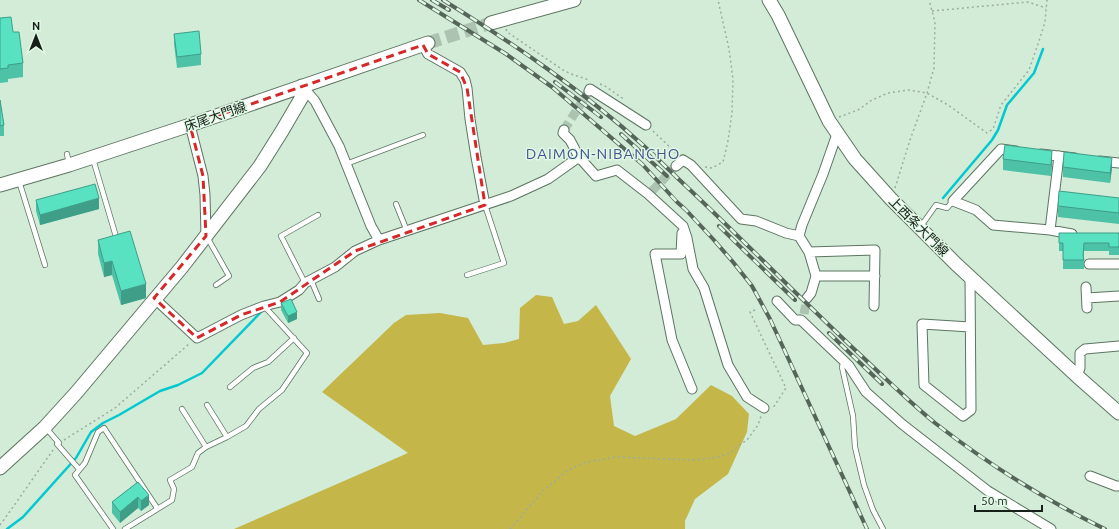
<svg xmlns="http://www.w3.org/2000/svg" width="1119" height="529" font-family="Ubuntu,'Noto Sans JP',sans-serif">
  <rect width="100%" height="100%" fill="#d2ecd7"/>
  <path fill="#c5b64a" d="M536,295l16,2 12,27 14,-3 18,-16 35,54 -21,37 4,30 21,10 41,-17 35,-34 21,11 17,18 -2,18 -19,42 -33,25 -10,22v8h-451l174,-76 -86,-61 72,-69 12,-8 34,-2 28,5 15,27 21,-2 15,-4 1,-31z"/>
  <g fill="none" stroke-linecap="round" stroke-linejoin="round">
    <path stroke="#02c9cf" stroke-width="2.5" d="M943,198l49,-58 6,-10 9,-25 27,-32 9,-24
      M7,529l16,-12 53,-59 15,-26 12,-9 16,-8 41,-24 18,-6 24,-12 61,-63"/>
    <path stroke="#acc3b1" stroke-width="9" stroke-dasharray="9 4.5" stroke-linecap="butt" d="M564,130l25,-39
      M652,191l24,-25
      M804,314l3,-16"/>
    <path stroke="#acc3b1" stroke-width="13" stroke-dasharray="13 6" stroke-linecap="butt" d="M428,43l63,-20"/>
    <g stroke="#5d7461" stroke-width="6">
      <path id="lane" d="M67,154l2,10
        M93,159l24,81
        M346,164l77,-29
        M19,181l26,84
        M396,204l11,27
        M921,226l15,-21 11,3 6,-7
        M207,237l22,39 -13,9
        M467,275l37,-12 -19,-58
        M311,280l8,19
        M305,283l-24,-47 37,-21
        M844,361l-2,6 11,49 2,31 9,38 9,25 10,19
        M230,387l23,-19 15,-6 26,-24
        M207,405l20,32
        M182,409l24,38
        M46,428l13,15
        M57,444l22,25
        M113,529l-38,-54 10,-12 13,-31 6,-4 53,80
        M125,529l47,-29 2,-11 -4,-9 22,-13 6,-14 8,-6 21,-10 19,-11 13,-17 23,-19 25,-37 -43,-47"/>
    </g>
    <g stroke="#5d7461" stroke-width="11">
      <path id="street" d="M423,45l5,9 32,18 5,8 2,8 3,31 6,38 9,48
        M302,86l13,15 24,45 32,80 8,14
        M589,91l1,-2 56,36
        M190,125l13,51 2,19 1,41
        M564,130l-1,3 7,7 9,17 17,19 21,-6 31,24 35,32 4,12 6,31 11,19 24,77 19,32 17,11
        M1016,151l-15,-2 -48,52 23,9 17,15 57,5 22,4
        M1041,154l34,4
        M1100,161l19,2
        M676,166l7,-6 8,5 50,54 15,2 30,12 13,3 10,16 7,24 -5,17 -4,5
        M1050,230l9,-74
        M682,233l-1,21h-26l17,86 20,49
        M799,236l3,-11 21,-51 14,-40
        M809,252l66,-2 -1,56
        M1089,264h30
        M816,276h59
        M970,277l1,133 -8,6 -39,-31 -2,-61 48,3
        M1086,287l1,21
        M154,298l43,40 44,-23 23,-9 16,-4 19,-12 6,-7 30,-16 20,-16 24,-11 132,-44 37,-17 31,-22
        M1087,298l32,-2
        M777,301l18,19h6l43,41 5,5 17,26 36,32 86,67 63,38
        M1077,376l3,-8v-15l5,-4 34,-3
        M1090,476l26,10h3"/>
    </g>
    <g stroke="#5d7461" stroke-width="15">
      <path id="secondary" d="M769,0l9,15 51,106 26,38 36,40 65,65 121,112 42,37
        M491,23l83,-23
        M0,185l69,-20 121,-40 238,-82
        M0,468l45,-41 31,-34 106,-126 78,-101 22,-35 21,-36 -1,-9"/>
    </g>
    <path stroke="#99ae9d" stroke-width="1.5" stroke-dasharray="2 3" stroke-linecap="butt" d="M932,11l96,-9 18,6
      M506,29l1,3 56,38 8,4 18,6
      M600,84l5,2 20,14
      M839,117l19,-7 14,-10 16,-7 20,-3 19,3 21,12 39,28 6,-4 8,-24 28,-35 10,-29 6,-19 2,-22
      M653,131l23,22
      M705,167l7,1 11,-6 5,-21 4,-28 1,-34 -4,-30 -11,-49
      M895,188l15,-48 17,-47 7,-25 1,-46 -6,-22
      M755,310l-5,2 36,76 -13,20
      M64,440l51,-32 74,-64
      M0,525l13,-18 40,-57
      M510,529l33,-38 25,-21 15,-7 32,-6 79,3 25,-3 11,-4 8,-7 9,-6 11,-15 3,-9"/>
    <use href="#lane" stroke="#fff" stroke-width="4.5"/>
    <use href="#street" stroke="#fff" stroke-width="9"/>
    <use href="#secondary" stroke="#fff" stroke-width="13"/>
    <g stroke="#566559" stroke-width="4">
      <path id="rail" d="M419,0l87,54 46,33 90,77 35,38 9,8 27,29 20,23 19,24 18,33 97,210
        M432,0l17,10
        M443,0c71,44 139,90 201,146 14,13 28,27 43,41 56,53 110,108 166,161 27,25 53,51 82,75 53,41 110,77 170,106
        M555,82l46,35
        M621,134l46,42
        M719,226l76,74
        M829,333l53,51"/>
    </g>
    <use href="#rail" stroke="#e0f9e4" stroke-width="2.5" stroke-dasharray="8" stroke-linecap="butt"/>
  </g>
  <path fill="#4dc2a7" d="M0,18l13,14 10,31v14l-15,2v3l-8,1z
    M174,34l27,20v11l-24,3 -3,-24z
    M0,100l4,25v11h-4z
    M1003,159l49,2 -1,15 -48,-6z
    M1063,167l49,1 -2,15 -47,-6z
    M1119,198v26l-61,-7v-11z
    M36,200l63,9 -59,16 -4,-14z
    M1059,233h60v22h-10v-4h-25v18h-21v-18h-4z
    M98,240l48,58 -25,7 -9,-30 -8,2 -6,-23z
    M281,303l16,16 -9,4 -7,-13z
    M138,482l11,23 -8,6 -3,-3 -18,15 -8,-10v-11z"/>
  <path fill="#3e9e88" d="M1052,151v10l-1,15v-11z
    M1112,158v10l-2,15v-10z
    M99,198v11l-59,16v-10z
    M112,261v14l-8,2v-14z
    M146,284v14l-25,7v-14z
    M297,312v7l-9,4v-7z
    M149,495v10l-8,6v-10z
    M138,497v11l-18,15v-11z"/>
  <path fill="#59e2c2" stroke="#3e9e88" d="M11,17l2,15h6l4,31 -15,2v3l-8,1v-51z
    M199,31l2,23 -24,3 -3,-23z
    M0,100l4,25 -4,1z
    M1005,145l47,6 -1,14 -48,-6z
    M1064,152l48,6 -2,15 -47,-6z
    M95,184l4,14 -59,17 -4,-15z
    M1059,191l60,7v15l-61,-7z
    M130,231l16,53 -25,7 -9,-30 -8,2 -6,-23z
    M1059,233h60v14h-10v-4h-25l-1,13 1,4h-21v-17h-4z
    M291,299l6,13 -9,4 -7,-13z
    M138,482l11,13 -8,6 -3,-4 -18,15 -8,-10z"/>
  <path fill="none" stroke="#d62828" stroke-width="3" stroke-dasharray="8 5" stroke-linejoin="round" d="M423,45l5,9 32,18 7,16 18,117 -130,46 -75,51 -39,13 -44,23 -43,-40 52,-62 -3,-60 -13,-51z"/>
  <g text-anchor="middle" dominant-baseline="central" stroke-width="3" stroke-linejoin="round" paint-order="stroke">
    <g font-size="13" fill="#161f18" stroke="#e0f9e4">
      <text transform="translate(215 116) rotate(-19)">床尾大門線</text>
      <text transform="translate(919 226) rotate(45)">上西条大門線</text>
    </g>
    <g font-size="15" letter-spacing="1" fill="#44528e" stroke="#e0f9e4">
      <text x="603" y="153">DAIMON-NIBANCHO</text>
    </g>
  </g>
  <g transform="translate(36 36)" stroke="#e0f9e4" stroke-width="3" paint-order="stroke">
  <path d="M0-3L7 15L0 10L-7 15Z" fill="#161f18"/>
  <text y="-6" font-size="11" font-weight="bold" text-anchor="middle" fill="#161f18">N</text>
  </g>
  <path d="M975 505v6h67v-6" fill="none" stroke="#161f18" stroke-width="2"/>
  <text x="981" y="505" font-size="12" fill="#161f18" stroke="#e0f9e4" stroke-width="3" paint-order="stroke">50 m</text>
</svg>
